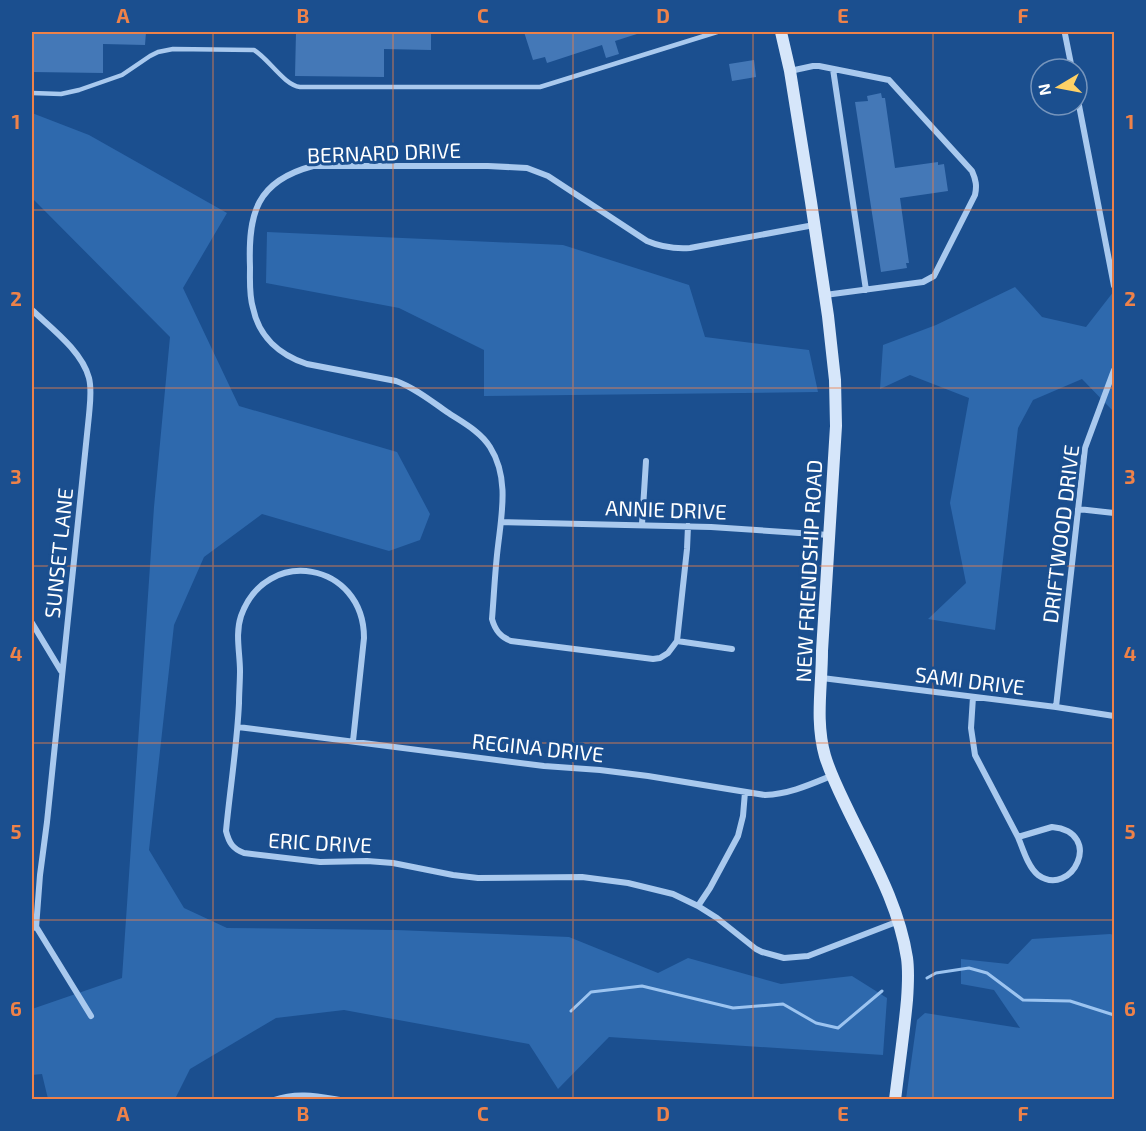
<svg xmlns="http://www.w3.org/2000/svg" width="1146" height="1131" font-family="'Exo 2',sans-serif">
  <rect width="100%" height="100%" fill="#1b4f8f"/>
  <path fill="#2e69ad" d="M32,113l57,22 138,78 -44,75 56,118 158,46 33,62 -10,26 -31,11 -127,-37 -58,43 -30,68 -25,225 35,58 43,20 169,2 173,7 89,36 30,-15 93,26 71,-8 35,22 -4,57 -274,-18 -51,52 -29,-45 -185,-34 -68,8 -86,51 -15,30h-127l-6,-25 -10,1v-66l90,-31 32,-471 16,-170 -138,-139z
    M267,232l296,13 126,40 16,52 104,13 9,42 -334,4v-46l-85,-42 -133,-25z
    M1015,287l27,30 44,10 28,-36v121l-32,-33 -49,21 -15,28 -23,202 -67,-11 38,-36 -16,-80 19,-105 -59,-23 -30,14 3,-44 53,-20z
    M1110,934l4,1v164h-208l11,-79 8,-7 95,15 -26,-38 -33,-6v-25l47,5 24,-25z"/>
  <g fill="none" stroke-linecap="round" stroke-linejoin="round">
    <path stroke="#9cc4f0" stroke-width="3" d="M927,978l9,-5 33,-5 18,5 36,27 47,1 44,14
      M571,1011l20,-19 51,-6 91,22 50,-4 33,19 22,5 44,-37"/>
  </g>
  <path fill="#4478b7" d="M32,32h114l-1,13 -42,-1v29l-71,-1z
    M296,32h135v18l-47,-1v28l-89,-1z
    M524,32h115l1,1 -25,8 4,13 -13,4 -4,-13 -55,18 -2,-6 -12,3z
    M754,60l2,17 -24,4 -3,-17z
    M881,93l1,5h3l10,70 43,-6v3l6,-1 4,27 -48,7 9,65h-3l1,5 -26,4 -26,-170 13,-1 -1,-5z"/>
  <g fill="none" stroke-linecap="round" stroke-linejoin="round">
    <path stroke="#a9c9ee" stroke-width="4.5" d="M32,93l29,1 18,-4 43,-15 28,-19 8,-4 15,-3 81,1c15,9 30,35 46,37h240l177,-55"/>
    <path stroke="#a9c9ee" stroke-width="6" d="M1065,34l7,35
      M833,69l33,221
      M790,71l23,-5h6l70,14 83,91c4,9 5,15 3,24l-41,81 -11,6 -98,13
      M1077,95l37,191
      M32,310c19,18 50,41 57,68 3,12 1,25 0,37l-42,407 -7,53 -4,53
      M1078,509l36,4
      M502,522l209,5 118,8
      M642,524l4,-63
      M688,526l-1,23 -10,92 -9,12 -8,5 -7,1 -142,-18c-11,-4 -16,-11 -19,-22 2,-24 3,-49 6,-73 4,-34 11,-69 -8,-99 -10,-16 -28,-25 -43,-35 -16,-11 -32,-24 -51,-31l-89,-17c-27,-9 -48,-27 -54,-56 -4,-13 -3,-27 -3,-41 -2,-53 6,-86 63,-101h175l39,2 21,8 99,65c14,6 28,8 43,7l124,-23
      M32,623l29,48
      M677,641l55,8
      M822,678l234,29 58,9
      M973,697l-2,31 4,27 43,82
      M1056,707l29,-259 29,-78
      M238,727l306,39 56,4 48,6 117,19c24,-1 44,-10 66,-19
      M353,741l11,-103c0,-76 -98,-93 -123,-22 -6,18 -1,37 -1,55 0,11 -1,22 -1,32 -2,43 -9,86 -13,128 3,12 7,18 18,22l76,9 47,-1 26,2 60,12 25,3 104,-1 46,6 45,11 25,12 19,12 39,31 6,3 22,6 24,-2 91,-35
      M1052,827c53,5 20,72 -14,48 -10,-8 -15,-26 -20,-38z
      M698,906l12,-18 28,-52 5,-20 2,-24
      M32,920l59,96
      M274,1100c23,-8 42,-4 66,0"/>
    <path stroke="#d6e6fa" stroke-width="12" d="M781,32l9,39 21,131 17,114 7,64 1,46 -14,225c0,35 -7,70 3,105 6,20 16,39 25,58 23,47 49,92 57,144 2,14 1,28 0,42 -3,33 -8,66 -12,100"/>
  </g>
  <path fill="none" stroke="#ee8249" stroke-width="1.5" stroke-opacity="0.55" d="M213,32v1068M393,32v1068M573,32v1068M753,32v1068M933,32v1068M32,210h1082M32,388h1082M32,566h1082M32,743h1082M32,920h1082"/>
  <g text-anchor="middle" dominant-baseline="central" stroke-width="6" stroke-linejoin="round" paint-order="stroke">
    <g font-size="21" fill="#fff" stroke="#1b4f8f">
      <text transform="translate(384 152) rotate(-2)">BERNARD DRIVE</text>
      <text transform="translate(666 509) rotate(2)">ANNIE DRIVE</text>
      <text transform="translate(1060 534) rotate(-83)">DRIFTWOOD DRIVE</text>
      <text transform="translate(58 553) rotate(-84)">SUNSET LANE</text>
      <text transform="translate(808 571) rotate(-87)">NEW FRIENDSHIP ROAD</text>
      <text transform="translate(970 680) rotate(7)">SAMI DRIVE</text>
      <text transform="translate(538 747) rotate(6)">REGINA DRIVE</text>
      <text transform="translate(320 842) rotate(3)">ERIC DRIVE</text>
    </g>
  </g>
  <rect width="1146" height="1131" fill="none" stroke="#1b4f8f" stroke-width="66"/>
  <g transform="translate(1059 87) rotate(260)"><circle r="28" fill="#1b4f8f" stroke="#7695bc" stroke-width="1.5"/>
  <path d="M0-4.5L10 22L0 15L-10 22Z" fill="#ffd166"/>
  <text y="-9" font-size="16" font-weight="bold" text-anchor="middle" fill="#ffffff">N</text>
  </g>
  <rect x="33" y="33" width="1080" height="1065" fill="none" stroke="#ee8249" stroke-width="2"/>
  <g font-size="20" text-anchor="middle" font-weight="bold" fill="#ee8249">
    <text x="123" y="23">A</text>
    <text x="303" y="23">B</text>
    <text x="483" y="23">C</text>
    <text x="663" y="23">D</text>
    <text x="843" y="23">E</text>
    <text x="1023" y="23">F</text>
    <text x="16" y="129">1</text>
    <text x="1130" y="129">1</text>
    <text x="16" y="306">2</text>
    <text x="1130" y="306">2</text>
    <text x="16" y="484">3</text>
    <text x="1130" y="484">3</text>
    <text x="16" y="661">4</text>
    <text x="1130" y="661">4</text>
    <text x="16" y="839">5</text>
    <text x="1130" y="839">5</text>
    <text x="16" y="1016">6</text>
    <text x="1130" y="1016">6</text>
    <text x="123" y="1121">A</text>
    <text x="303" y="1121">B</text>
    <text x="483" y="1121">C</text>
    <text x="663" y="1121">D</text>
    <text x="843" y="1121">E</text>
    <text x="1023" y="1121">F</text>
  </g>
</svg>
